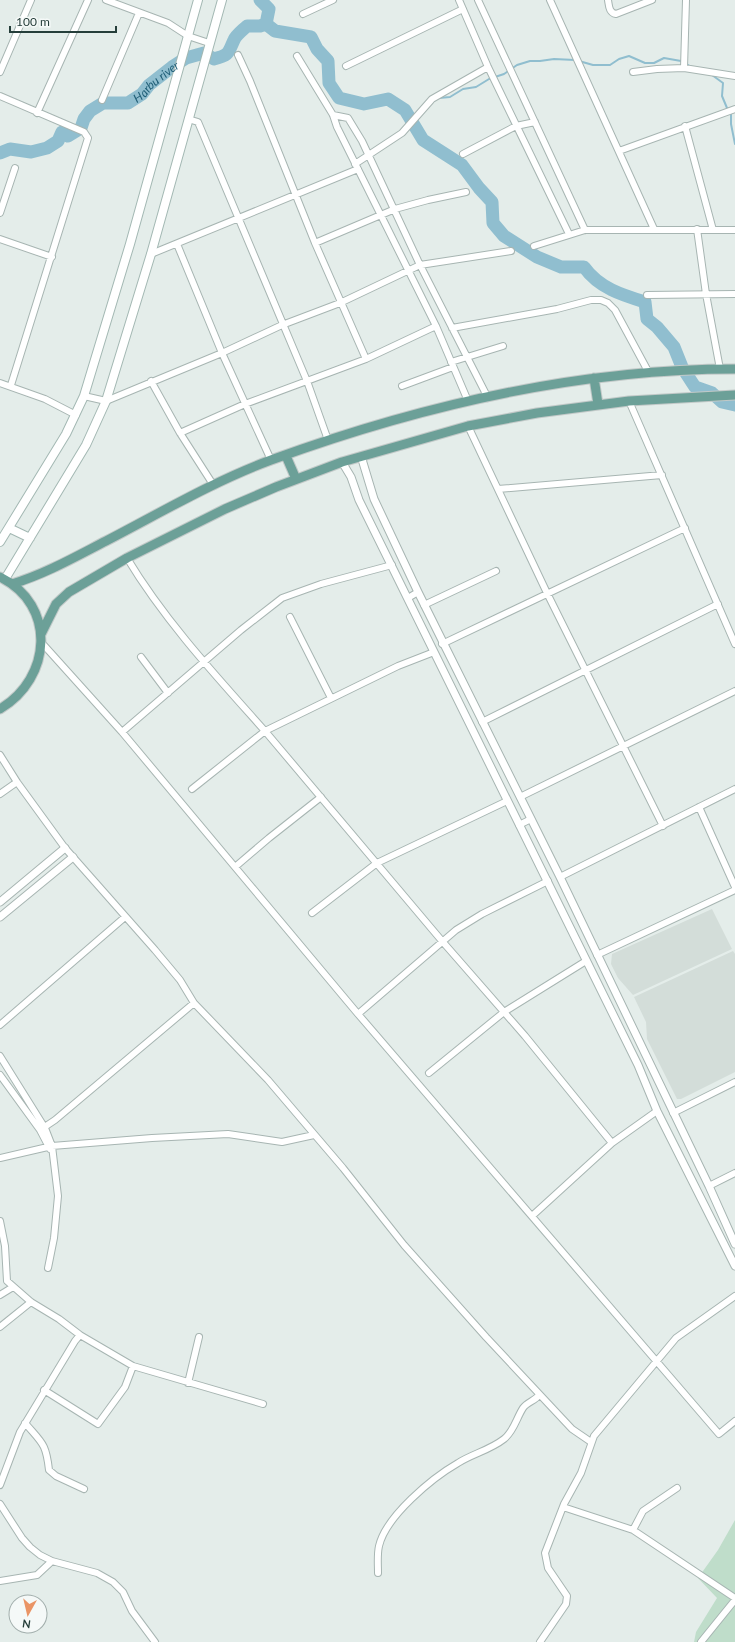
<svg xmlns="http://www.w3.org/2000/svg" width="735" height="1642" font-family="Lato,sans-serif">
  <rect width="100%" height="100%" fill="#e4edea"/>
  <path fill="#d3ddd9" d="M712,909l20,40 -99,46 -15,-17 -7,-14 1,-10z
    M733,951l2,3v118l-54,27h-4l-30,-60 -1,-17 -12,-25z"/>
  <path fill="#bfddca" d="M735,1520v122h-41l2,-10 21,-34 -19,-20 20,-28z"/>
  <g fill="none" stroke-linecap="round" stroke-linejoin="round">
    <path stroke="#90becf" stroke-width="2" d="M579,61l14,4h17l9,-6 10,-3 16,7h9l10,-5 17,3 9,5
      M712,75l11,8 -1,13 5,12 2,1
      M439,98l11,-1 13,-8 13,-2 13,-8 15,-5 13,-9 13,-4h10l14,-2 21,1
      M731,112v12l4,20"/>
    <g stroke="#90becf" stroke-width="13">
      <path d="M266,24l9,7 36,6 6,12 11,12 1,22 10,15 25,6 24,-5 17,11 18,30 39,25 17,23 13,14 1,21 11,13 33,21 24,10h23c15,21 38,28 61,35l2,17 10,8 17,20 8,20 13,20 17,6 10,9 13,3"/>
      <path id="s1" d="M0,153l10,-4 21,3 16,-4 11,-7 4,-9 6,4 13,-8 3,-9 6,-8 13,-8h25l14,-9 7,-9 23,-18 14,-9 18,-5 10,6c16,-4 14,-6 20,-19 2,-5 9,-10 13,-14h13l6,-2 3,-15 -9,-9"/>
    </g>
    <g stroke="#a7b5b2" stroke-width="8">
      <path id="minor" d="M106,0l62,23 20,13 21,7
        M459,0l29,67 81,167
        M478,0l107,230
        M550,0l104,229
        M608,0c1,6 1,13 8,14l36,-14
        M686,0l-2,68 51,8
        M303,14l30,-14
        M238,55l12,26 65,162 51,116
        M297,56l36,59 4,12 99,199 32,75
        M346,66l117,-57
        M0,72l31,-72
        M633,72l24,-3 27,-1
        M0,96l84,36 4,6 -77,247
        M102,100l37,-87
        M37,113l51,-113
        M333,115l15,3 14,23 58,124 68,133
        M188,119l10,3 109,259 21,59
        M685,126l28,104
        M619,151l116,-42
        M463,154l53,-28 19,-4
        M355,164l47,-31 30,-34 56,-32
        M0,213l15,-45
        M697,229l9,65 14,75
        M0,239l52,18
        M315,243l80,-34 33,-9 38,-8
        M177,244l45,109 49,107
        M534,246l51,-16h150
        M151,254l207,-85
        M647,295l88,-1
        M452,328l105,-19 34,-9h10l7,3 7,7 34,63
        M451,362l52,-16
        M151,381l29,52 34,53
        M0,383l45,16 31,16
        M402,386l51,-19
        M84,396l22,5 116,-48 60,-28 58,-22 80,-38 91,-14
        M629,401l106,243
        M468,426l79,167 116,233
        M180,433l65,-29 121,-45 70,-33
        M498,489l164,-14
        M127,558c38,63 89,118 138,173l-73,58
        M408,598l10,-6
        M424,605l72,-34
        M290,617l41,81
        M41,642l81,90 236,282 361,420 16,-13
        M442,644l243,-116
        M434,652l-36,14 -133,65 177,210 83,95 87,107
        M141,657l27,36
        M482,722l236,-118
        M122,732l119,-102 41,-32 39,-14 71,-19
        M0,755l17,27
        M0,794l17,-12 48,66 90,102 25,30 14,23 74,77 75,88 61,77 82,92 86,92 19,13
        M520,797l215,-106
        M699,807l36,80
        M519,825l12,-6
        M235,867l34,-29 52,-41
        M560,877l175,-88
        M312,913l65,-50 130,-62
        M597,955l138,-65
        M358,1014l98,-84 26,-16 66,-33
        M0,1025l125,-108
        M0,1056l45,72 7,18 6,50 -4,42 -6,30
        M429,1073l75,-61 82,-51
        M0,1075l40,55 10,19
        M673,1113l62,-31
        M40,1130l15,-10 139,-117
        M0,1158l52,-12 100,-8 76,-4 54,8 32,-7
        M709,1186l26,-13
        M532,1216l80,-73 45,-32
        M0,1221l5,25 2,35 24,21 28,17 21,16 53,31 130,38
        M0,1295l13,-8
        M0,1327l31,-25
        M188,1383l11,-46
        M44,1390l54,34 27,-37 8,-21
        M25,1423c17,20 21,20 24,47l7,6 28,13
        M0,1485l20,-53 55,-91 5,-6
        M0,1504l22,34 8,9 10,8 12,6 45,12 16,9 10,10 9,19 23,31
        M563,1507l70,23 102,68
        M633,1530l10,-19 34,-23
        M378,1573c0,-9 -1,-18 1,-27 7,-30 53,-68 79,-83 14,-9 32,-13 46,-24 10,-8 12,-20 19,-31 4,-6 12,-7 16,-13
        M0,1581l37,-6 15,-14
        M540,1642l26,-38 1,-8 -19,-28 -3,-15 19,-49 17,-31 13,-37 82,-98 59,-42
        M701,1642l34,-42"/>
    </g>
    <g stroke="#a7b5b2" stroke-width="9">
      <path id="tertiary" d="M361,456l13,43 44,93 142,285 149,309 26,58
        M342,462l9,15 8,23 279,565 19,46 78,155
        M0,902l65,-54
        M0,917l73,-60"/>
    </g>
    <g stroke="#a3b8b3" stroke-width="10">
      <path id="secondary" d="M9,528l21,10
        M0,542l66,-108 18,-38 46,-152 68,-244
        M5,579l81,-134 20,-44 45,-147 71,-254"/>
    </g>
    <g stroke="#c2c9c8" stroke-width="11">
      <path id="primary" d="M594,378l4,26
        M286,456l10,23
        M0,577c57,28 52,101 0,132
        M12,584c33,-10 63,-27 94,-43 54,-28 108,-60 165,-81 148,-54 306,-91 464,-91
        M41,634l15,-30 13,-12 58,-34 98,-49 51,-22 66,-25 126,-36 69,-13 92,-12 106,-6"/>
    </g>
    <use href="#minor" stroke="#fff" stroke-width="6"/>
    <use href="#tertiary" stroke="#fff" stroke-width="7"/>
    <use href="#secondary" stroke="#fff" stroke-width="8"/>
    <use href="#primary" stroke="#6ca098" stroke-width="9"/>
  </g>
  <g text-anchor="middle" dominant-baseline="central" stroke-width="3.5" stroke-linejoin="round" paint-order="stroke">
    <g font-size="12" font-style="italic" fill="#215f77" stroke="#f5f9f8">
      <text stroke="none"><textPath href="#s1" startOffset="189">Harbu river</textPath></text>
    </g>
  </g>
  <g transform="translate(28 1614) rotate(188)"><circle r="19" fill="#f5f9f8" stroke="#a2aeac"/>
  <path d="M0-3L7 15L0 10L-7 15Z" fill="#ea9465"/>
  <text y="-6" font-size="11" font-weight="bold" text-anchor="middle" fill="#253e3a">N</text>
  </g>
  <path d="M10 26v6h106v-6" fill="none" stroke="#253e3a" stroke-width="2"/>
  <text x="16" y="26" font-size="12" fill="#253e3a" stroke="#f5f9f8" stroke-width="3" paint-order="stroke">100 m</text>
</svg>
